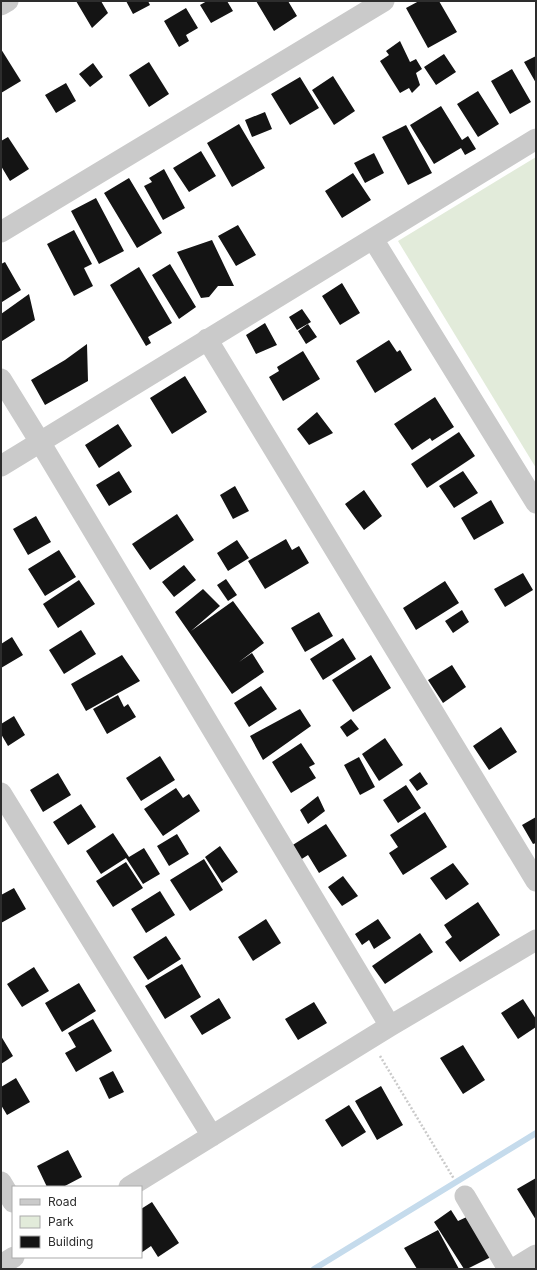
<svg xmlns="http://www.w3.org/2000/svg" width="537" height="1270" font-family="Inter,sans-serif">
  <rect width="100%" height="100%" fill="#fff"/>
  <path fill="#e2ebda" d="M536,157v311l-138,-227z"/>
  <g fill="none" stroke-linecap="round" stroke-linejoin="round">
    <path stroke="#c5dbec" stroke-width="6" d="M314,1269l222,-136"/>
  </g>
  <path fill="#141414" d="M76,1h25l7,12 -16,15z
    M126,1h22l2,4 -17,9z
    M207,1h20l6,10 -22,12 -11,-18z
    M256,1h32l9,15 -23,15z
    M419,1h20l18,31 -29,16 -22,-40z
    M186,8l12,20 -12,7 3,6 -10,6 -15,-26z
    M400,41l10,21 6,-3 6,10 -6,4 4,12 -8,8 -3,-5 -9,5 -20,-32 9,-6 -3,-4z
    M1,49l20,32 -20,12z
    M444,54l12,18 -20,13 -12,-18z
    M536,56v27l-12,-21z
    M149,62l20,32 -20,13 -20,-32z
    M93,63l10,14 -13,10 -11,-13z
    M512,69l19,33 -21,12 -19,-33z
    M333,76l22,35 -21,14 -22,-35z
    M300,77l19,31 -29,17 -19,-31z
    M66,83l10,18 -20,12 -11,-18z
    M478,91l21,33 -21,13 -21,-33z
    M441,106l21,34 6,-4 8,13 -11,6 -4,-7 -27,16 -24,-39z
    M265,112l7,17 -20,8 -7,-17z
    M239,124l26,44 -33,19 -25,-44z
    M406,125l26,48 -24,12 -26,-48z
    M8,137l21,32 -19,12 -9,-15v-25z
    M201,151l15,25 -27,16 -16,-24z
    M374,153l10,20 -19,10 -11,-20z
    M164,169l21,39 -22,12 -19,-34 8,-4 -3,-4z
    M353,173l18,27 -29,18 -17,-27z
    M129,178l33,55 -25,15 -33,-55z
    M96,198l28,53 -25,13 -28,-53z
    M238,225l18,30 -20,11 -18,-30z
    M74,230l18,34 -8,4 9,18 -19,10 -27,-52z
    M212,240l22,46h-16l-9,11 -8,1 -24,-46z
    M5,262l16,28 -19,12 -1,-38z
    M170,264l26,43 -17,12 -27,-44z
    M139,267l33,56 -24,14 3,6 -5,3 -36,-61z
    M342,283l18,30 -20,12 -18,-29z
    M29,294l6,26 -33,21 -1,-2v-25z
    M302,309l9,13 -14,8 -8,-13z
    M265,323l12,22 -21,9 -10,-19z
    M308,324l9,13 -11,7 -8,-13z
    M389,340l8,12 3,-2 12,20 -37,23 -19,-32z
    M87,344l1,37 -43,24 -14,-25 34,-20z
    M303,351l17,28 -37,22 -14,-24 10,-6 -2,-4z
    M185,376l22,36 -35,22 -22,-36z
    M435,397l19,30 -22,14 -2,-3 -18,12 -18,-26z
    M317,412l16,21 -24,12 -12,-16z
    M118,424l14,22 -33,22 -14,-23z
    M459,432l16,24 -48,32 -16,-24z
    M119,471l13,21 -23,14 -13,-21z
    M463,471l15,22 -24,15 -15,-22z
    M235,486l14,25 -16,8 -13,-24z
    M364,490l18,26 -18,14 -19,-26z
    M491,500l13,23 -30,17 -13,-22z
    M177,514l17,26 -44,30 -18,-26z
    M36,516l15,26 -23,13 -15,-26z
    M286,539l6,11 7,-4 10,17 -44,26 -17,-28z
    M237,540l12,18 -21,13 -11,-18z
    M59,550l17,27 -31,19 -17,-27z
    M184,565l12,15 -22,17 -12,-15z
    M523,573l10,17 -28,17 -11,-18z
    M226,579l11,16 -9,6 -11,-16z
    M79,580l16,24 -37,24 -15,-24z
    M445,581l14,22 -43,27 -13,-22z
    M203,589l17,17 -29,25 42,-30 31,42 -25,19 13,-9 12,19 -32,22 -57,-82z
    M462,610l7,12 -16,11 -8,-12z
    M319,612l14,24 -28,16 -14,-24z
    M81,630l15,24 -32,20 -15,-24z
    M12,637l11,18 -22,13v-24z
    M343,638l13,21 -33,21 -13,-21z
    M122,655l18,26 -54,30 -15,-27z
    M371,655l20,33 -38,24 -21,-32z
    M452,665l14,22 -23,16 -15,-23z
    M261,686l16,23 -28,18 -15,-24z
    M118,695l6,12 4,-3 8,13 -29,17 -14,-25z
    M300,709l11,17 -48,34 -13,-24z
    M14,716l11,19 -17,11 -7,-12v-10z
    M351,719l8,10 -12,8 -7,-10z
    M501,727l16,25 -28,18 -16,-24z
    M385,738l18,27 -24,16 -17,-27z
    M301,743l14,21 -6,3 7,11 -25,15 -19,-31z
    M160,756l15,24 -34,21 -15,-23z
    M359,757l16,30 -15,8 -16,-30z
    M420,772l8,12 -11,7 -8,-11z
    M58,773l13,22 -28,17 -13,-22z
    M406,785l15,23 -23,15 -15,-23z
    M176,788l7,10 6,-4 11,17 -37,25 -19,-27z
    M318,796l7,15 -17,13 -8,-14z
    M81,804l15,23 -28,18 -15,-23z
    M425,812l22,35 -44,28 -14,-22 9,-6 -8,-12z
    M536,817v26l-3,1 -11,-19z
    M326,824l21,32 -28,17 -11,-18 -11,7 -9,-14z
    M113,833l16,24 15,-9 16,26 -17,10 -17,-26 -25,16 -15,-23z
    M177,834l12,20 -20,12 -12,-20z
    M220,846l18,26 -16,11 -17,-26z
    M204,859l19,31 -33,21 -20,-31z
    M126,862l17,26 -30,19 -17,-26z
    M453,863l16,21 -23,16 -16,-22z
    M343,876l15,20 -16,10 -14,-19z
    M14,888l12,21 -25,14v-28z
    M160,891l15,24 -29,18 -15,-24z
    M478,902l22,33 -40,27 -15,-20 7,-5 -8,-12z
    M266,919l15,24 -28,18 -15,-24z
    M378,919l13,19 -17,11 -5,-9 -7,5 -7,-11z
    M420,933l13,19 -48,32 -13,-18z
    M166,936l15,23 -33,21 -15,-23z
    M182,964l19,33 -36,22 -20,-33z
    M34,967l15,24 -27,16 -15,-23z
    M79,983l17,28 -34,21 -17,-29z
    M219,998l12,20 -29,17 -12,-19z
    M523,999l13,20v8l-18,12 -17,-26z
    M314,1002l13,21 -29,17 -13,-21z
    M93,1019l19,32 -36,21 -11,-19 11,-6 -8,-14z
    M1,1036l12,20 -12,8z
    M463,1045l22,35 -22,14 -23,-36z
    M113,1071l11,21 -15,7 -10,-21z
    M16,1078l14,24 -23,13 -6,-10v-18z
    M381,1086l22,39 -26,15 -22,-39z
    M349,1105l17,27 -24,15 -17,-27z
    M68,1150l14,27 -19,10h-16l-10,-21z
    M536,1178v42l-19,-31z
    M152,1202l27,41 -21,14 -7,-11 -10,7v-44z
    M451,1210l7,11 13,-6 22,41 -26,13h-3l-30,-47z
    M438,1230l21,39h-42l-13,-21z"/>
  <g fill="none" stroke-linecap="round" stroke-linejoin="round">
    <path stroke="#cacaca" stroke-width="2.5" stroke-dasharray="2 2" stroke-linecap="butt" d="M380,1056l74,123"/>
    <path stroke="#cacaca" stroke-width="21" d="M1,5l7,-4
      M1,232l383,-231
      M373,239l163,264
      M207,339l329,542
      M1,379l39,63 350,584
      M1,466l535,-327
      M1,793l211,343
      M1,1182l12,20
      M129,1187l261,-161 146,-86
      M465,1196l43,73
      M1,1265l13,-8
      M513,1269l23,-14"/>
  </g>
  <rect width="537" height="1270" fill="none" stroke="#2d2d2d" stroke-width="4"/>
  <rect x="12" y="1186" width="130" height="72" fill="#ffffff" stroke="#ababab"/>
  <rect x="20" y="1199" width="20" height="6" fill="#cacaca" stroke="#ababab"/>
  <text x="48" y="1206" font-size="12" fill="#2d2d2d">Road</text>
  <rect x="20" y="1216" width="20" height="12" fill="#e2ebda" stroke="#ababab"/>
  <text x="48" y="1226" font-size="12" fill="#2d2d2d">Park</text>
  <rect x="20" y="1236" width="20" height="12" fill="#141414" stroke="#ababab"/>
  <text x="48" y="1246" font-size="12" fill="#2d2d2d">Building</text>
</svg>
